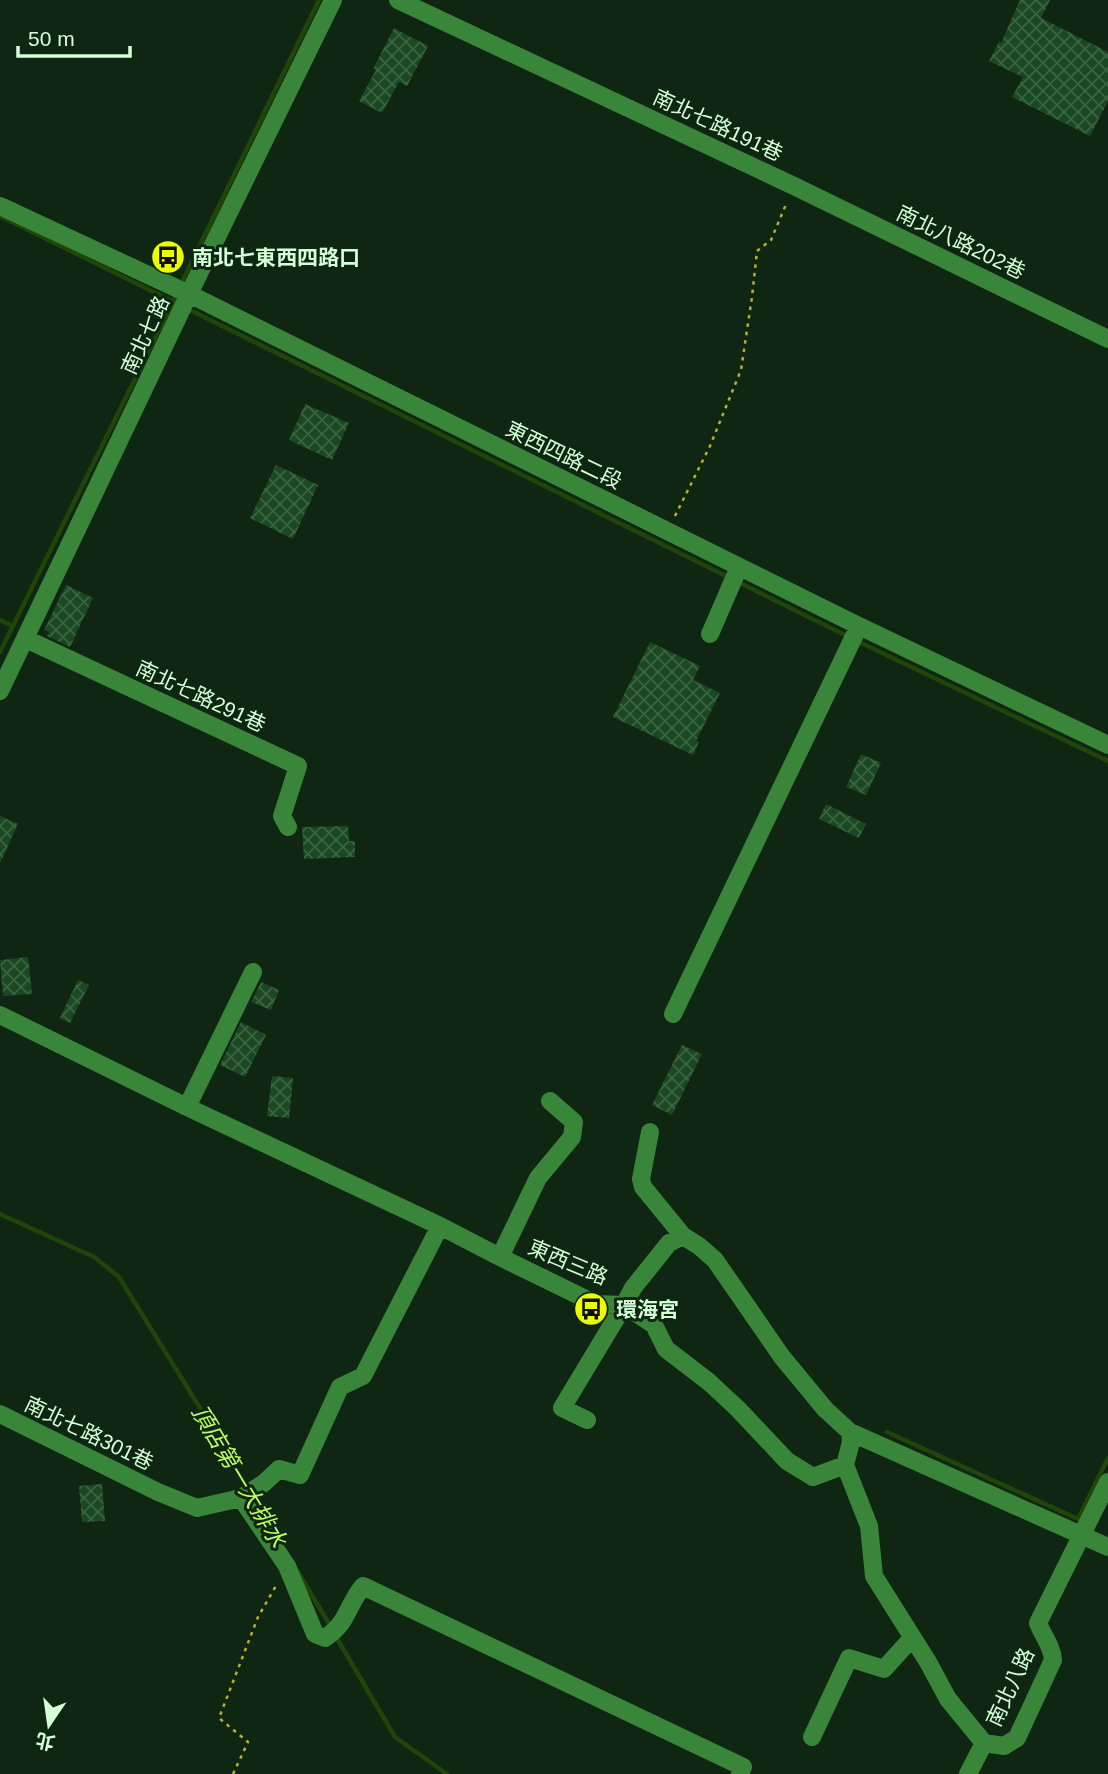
<svg xmlns="http://www.w3.org/2000/svg" width="1108" height="1774" font-family="Helvetica,'Noto Sans TC',sans-serif">
  <defs>
    <pattern id="building-cross-hatch" width="8" height="8" patternUnits="userSpaceOnUse" patternTransform="scale(1.75)"><rect width="8" height="8" fill="#1a4823"/><path d="M0 0l8 8M0 8l8-8" fill="none" stroke="#3a6342"/></pattern>
  </defs>
  <rect width="100%" height="100%" fill="#0f2612"/>
  <g fill="none" stroke-linecap="round" stroke-linejoin="round">
    <path stroke="#204509" stroke-width="4.5" d="M0,216l178,88
      M181,284l138,-284
      M186,308l544,270
      M738,582l111,55
      M0,620l13,6
      M857,641l251,120
      M0,652l178,-360
      M0,1214l94,43 25,20 131,212
      M887,1432l191,87 30,-61
      M254,1496l26,44
      M298,1572l33,55
      M335,1635l60,102 52,37"/>
  </g>
  <path fill="url(#building-cross-hatch)" d="M1020,0h30l-9,18 67,34v49l-18,35 -78,-39 11,-20 -34,-16 10,-19 2,1z
    M394,28l34,18 -21,40 -8,-4 -17,31 -23,-12 17,-31 -3,-1z
    M305,404l44,19 -17,37 -43,-20z
    M276,465l42,20 -25,54 -43,-21z
    M66,585l27,13 -23,49 -23,-11 2,-4 -5,-2z
    M650,642l50,24 -7,14 27,13 -24,48 3,1 -6,13 -80,-38z
    M861,754l20,9 -15,32 -20,-8z
    M826,804l40,20 -7,14 -40,-19z
    M0,816l18,8 -18,39z
    M348,826l1,15h6v16l-51,2 -2,-32z
    M28,957l4,37 -29,2 -3,-36z
    M78,980l11,5 -19,38 -10,-5z
    M261,982l18,8 -8,20 -20,-8z
    M241,1022l25,13 -21,42 -25,-12z
    M682,1045l20,9 -30,61 -20,-10z
    M272,1076l21,2 -4,40 -22,-2z
    M102,1484l3,37 -23,1 -3,-36z"/>
  <g fill="none" stroke-linecap="round" stroke-linejoin="round">
    <path stroke="#baaf2d" stroke-width="2.5" stroke-dasharray="3.5 5" stroke-linecap="butt" d="M675,516l35,-70 31,-76 11,-73 5,-46 14,-11 16,-38
      M233,1774l15,-32 -29,-24 39,-101 19,-33"/>
    <path stroke="#39863a" stroke-width="18" d="M398,0l396,186 314,153
      M0,206l189,88 670,332 249,119
      M710,634l29,-67
      M26,639l272,127 -16,50 6,11
      M0,691l189,-397 144,-294
      M673,1014l186,-388
      M0,1015l187,92 253,119 60,31 96,47 28,1 9,-17 36,-45 14,-7 16,10 16,14 67,97 43,52 25,23 258,115
      M187,1107l66,-135
      M650,1132l-9,47 2,8 40,49
      M500,1257l38,-79 34,-41 2,-15 -24,-21
      M0,1414l158,78 39,16 44,-10 23,-15 15,-14 21,6 40,-88 23,-11 77,-150
      M587,1420l-25,-12 62,-103 30,20 12,24 43,33 29,27 49,52 26,16 32,-12
      M850,1432l1,10 -6,23 24,61 5,50 54,86 20,37 36,44
      M241,1498l46,68 28,68 10,4c24,-16 21,-31 38,-52l380,181 -3,7
      M812,1737l37,-79 35,11 28,-31
      M968,1774l16,-31 20,3 13,-8 36,-78c-1,-14 -10,-24 -15,-37l70,-141"/>
  </g>
  <defs>
    <g id="bus-disc" transform="scale(1.75)"><circle r="9.5" fill="#eaff00" stroke="#0f2612"/><path d="M-5-6H5V4H4V6H2V4H-2V6H-4V4H-5ZM-3.5-4V0h7V-4ZM-3.5 1.2v1.5H-2V1.2ZM2 1.2v1.5H3.5V1.2Z" fill="#111"/></g>
  </defs>
  <g fill-rule="evenodd">
    <use href="#bus-disc" x="168" y="257"/>
    <use href="#bus-disc" x="591" y="1309"/>
  </g>
  <g text-anchor="middle" dominant-baseline="central" stroke-width="6" stroke-linejoin="round" paint-order="stroke">
    <g font-size="21" fill="#d4ffd8" stroke="#0f2612">
      <text transform="translate(718 125) rotate(25)">南北七路191巷</text>
      <text transform="translate(961 242) rotate(26)">南北八路202巷</text>
      <text transform="translate(145 335) rotate(-65)">南北七路</text>
      <text transform="translate(564 455) rotate(26)">東西四路二段</text>
      <text transform="translate(201 696) rotate(25)">南北七路291巷</text>
      <text transform="translate(568 1262) rotate(23)">東西三路</text>
      <text transform="translate(89 1433) rotate(26)">南北七路301巷</text>
      <text transform="translate(1010 1687) rotate(-65)">南北八路</text>
    </g>
    <g font-size="21" font-weight="bold" fill="#d4ffd8" stroke="#0f2612" text-anchor="start">
      <text x="192" y="257">南北七東西四路口</text>
      <text x="616" y="1309">環海宮</text>
    </g>
    <g font-size="23" font-style="italic" fill="#b9ff62" stroke="#0f2612">
      <text transform="translate(239 1476) rotate(59)">頂店第一大排水</text>
    </g>
  </g>
  <g transform="translate(49 1725) rotate(193)" stroke="#0f2612" stroke-width="5" paint-order="stroke">
  <path d="M0-5L12 26L0 18L-12 26Z" fill="#d4ffd8"/>
  <text y="-10" font-size="19" font-weight="bold" text-anchor="middle" fill="#d4ffd8">北</text>
  </g>
  <path d="M18 46v10h112v-10" fill="none" stroke="#d4ffd8" stroke-width="3.5"/>
  <text x="28" y="46" font-size="21" fill="#d4ffd8" stroke="#0f2612" stroke-width="5" paint-order="stroke">50 m</text>
</svg>
